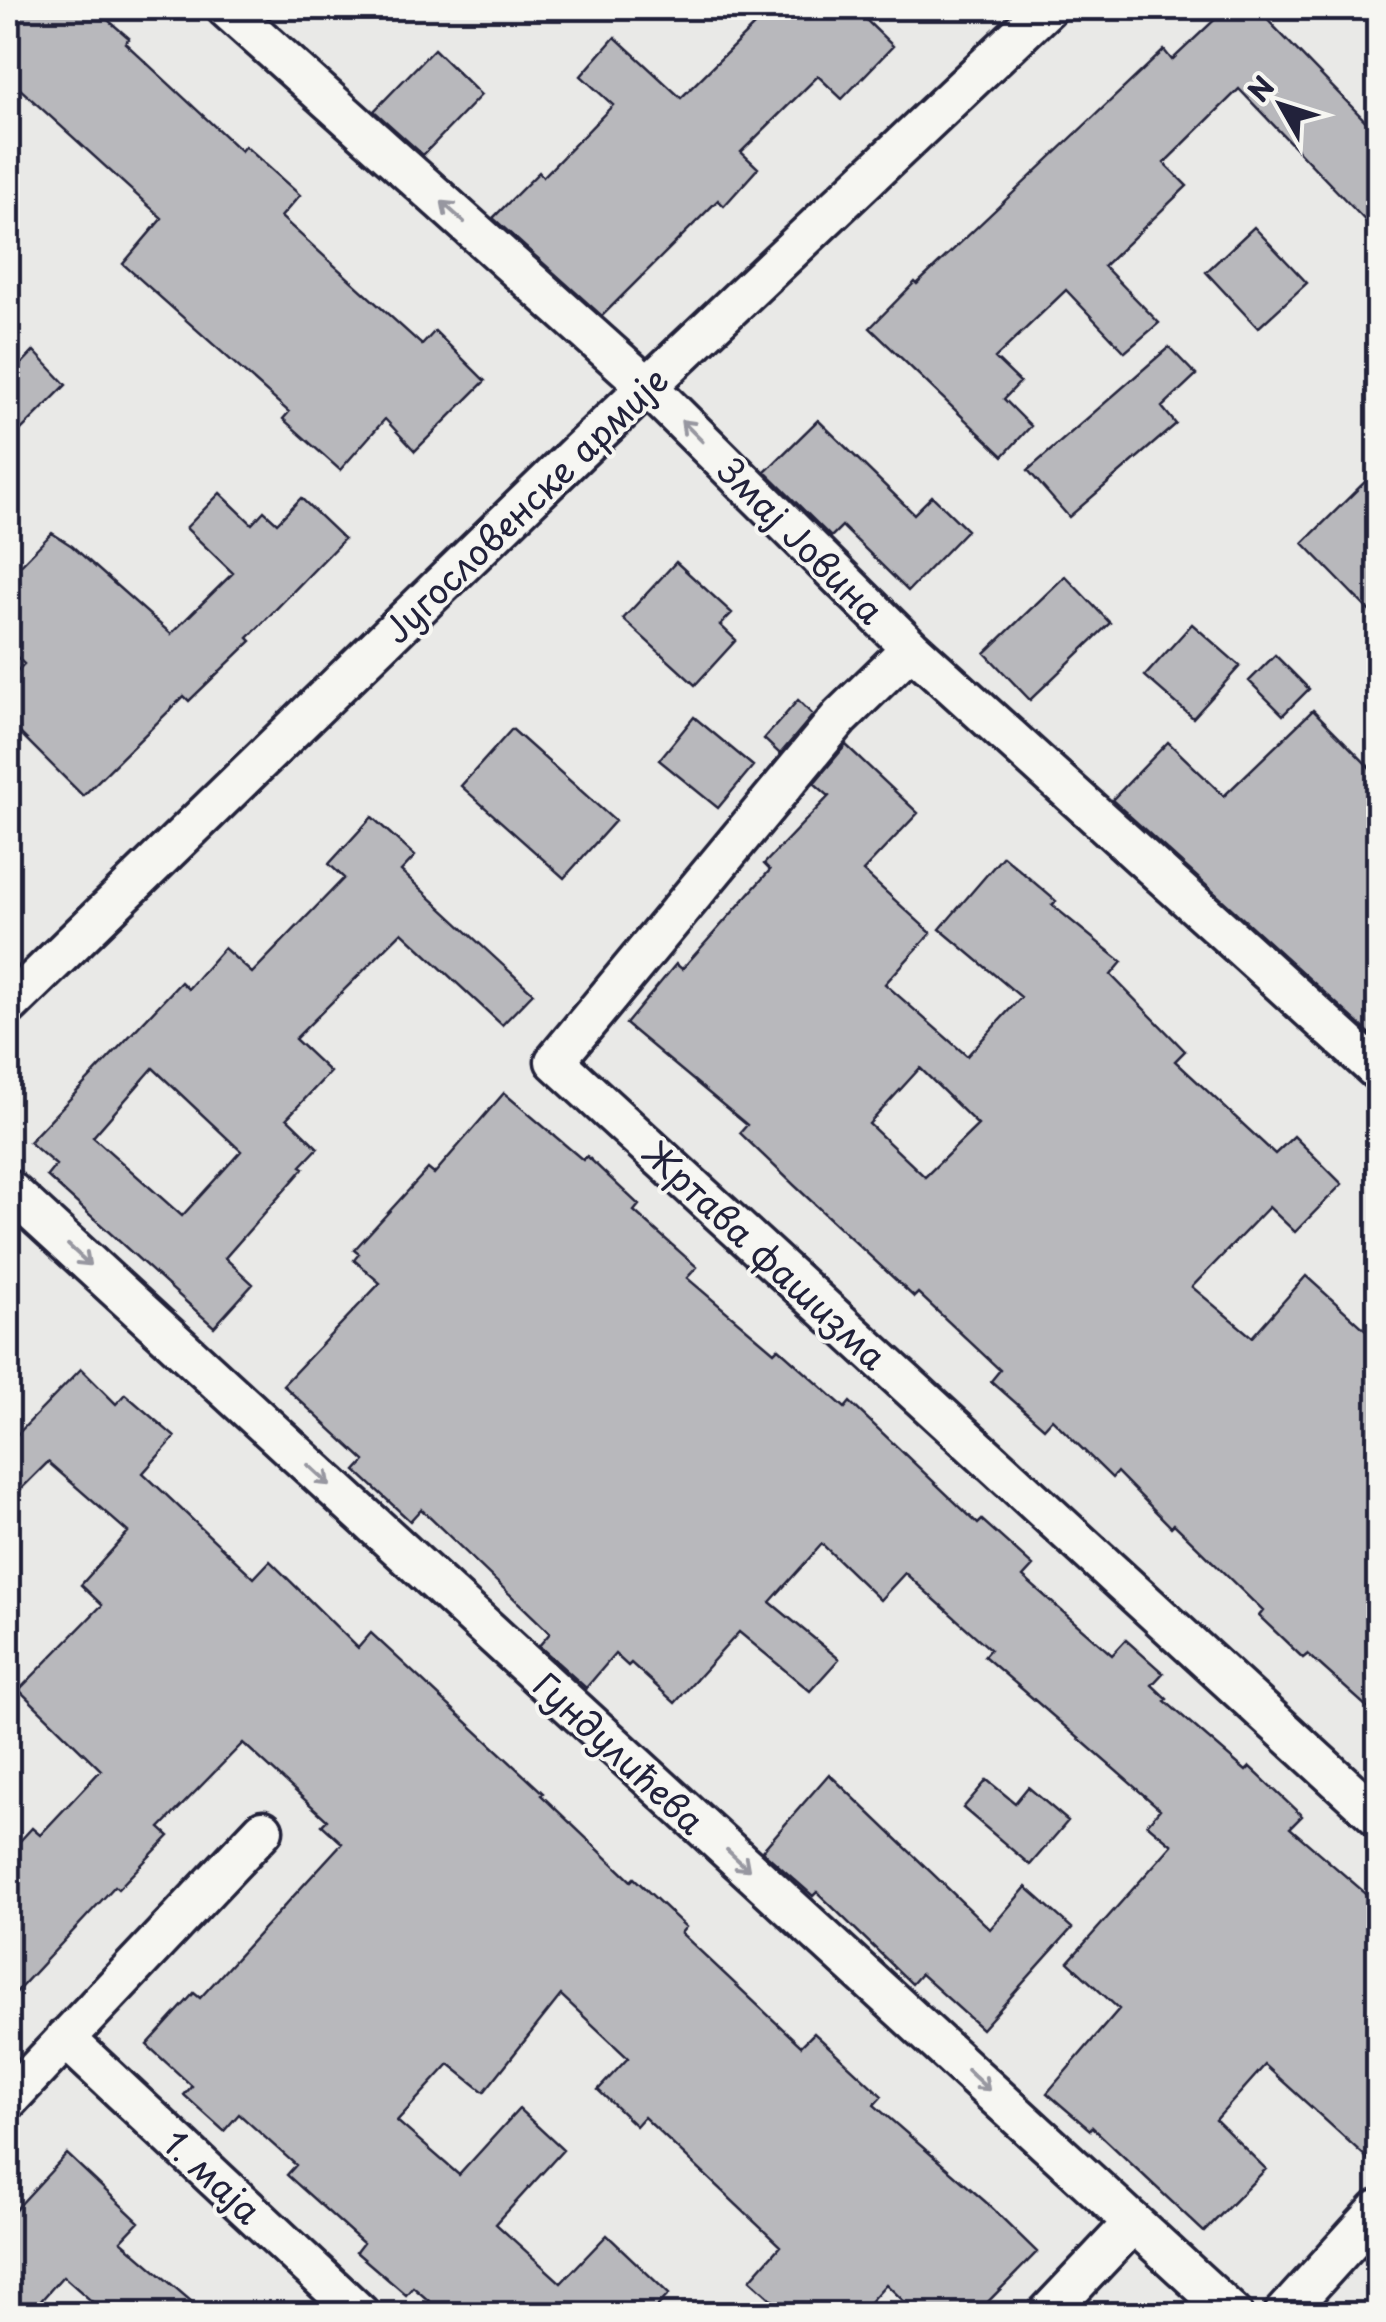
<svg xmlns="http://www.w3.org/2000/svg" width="1386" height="2322" font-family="'Playpen Sans',sans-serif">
  <rect width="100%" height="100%" fill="#e9e9e7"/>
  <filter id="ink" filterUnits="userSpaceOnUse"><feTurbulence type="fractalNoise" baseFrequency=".01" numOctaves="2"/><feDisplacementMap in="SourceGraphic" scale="20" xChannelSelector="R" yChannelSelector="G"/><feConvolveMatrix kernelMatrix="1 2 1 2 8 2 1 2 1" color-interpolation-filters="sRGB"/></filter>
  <g filter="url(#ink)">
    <path fill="#b8b8bc" stroke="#22223b" stroke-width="2.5" fill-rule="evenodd" d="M8,8h86l35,30 -4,5 116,108 4,-5 55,49 -19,22 141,128 13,-14 50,50 -70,70 -30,-32 -45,51 -57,-51 6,-7 -166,-148 39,-46 -154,-140z
      M772,8h82l39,38 -51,53 -24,-23 -77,76 17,16 -34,38 -6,-6 -116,116 -109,-98 46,-46 4,5 70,-72 -32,-29 34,-39 66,61z
      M1227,8h29l122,126v100l-139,-145 -75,74 23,23 -83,80 55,57 -34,29 -59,-62 -71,68 25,24 -16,17 27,27 -28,30 -133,-128 45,-46 2,2 247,-234 8,10z
      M434,49l47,46 -58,60 -49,-44z
      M1254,227l53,56 -49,45 -52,-56z
      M1169,347l27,28 -34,32 14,17 -107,93 -41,-47z
      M34,351l32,34 -58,58v-65z
      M818,420l96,94 18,-18 35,34 -59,61 -66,-65 -11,11 -66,-65z
      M1378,469v151l-75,-77z
      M220,493l32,31 12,-13 13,12 24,-25 43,41 -96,99 3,3 -62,60 -5,-5 -101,100 -75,-75v-41l16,-16 -16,-16v-70l44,-45 20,13 99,88 62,-61 -47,-45z
      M676,562l56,51 -12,12 16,15 -41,45 -72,-66z
      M1065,576l45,47 -80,77 -45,-47z
      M1192,624l48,42 -47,52 -48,-42z
      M1275,655l34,34 -26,26 -34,-34z
      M798,700l15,15 -33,39 -16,-15z
      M1313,710l65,66v265l-266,-241 56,-58 56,54z
      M694,717l59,49 -35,42 -59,-48z
      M512,729l103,92 -51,57 -103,-92z
      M846,745l72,68 -55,58 68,62 -46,51 82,72 54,-59 -81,-68 63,-73 53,45 -4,4 70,57 -11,13 74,76 -10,10 100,93 19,-18 48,48 -47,48 -26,-25 -77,80 60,50 54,-61 72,65v376l-70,-63 -5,4 -44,-42 4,-5 -89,-87 -3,3 -54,-55 -5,6 -60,-59 -8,9 -53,-47 9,-11 -82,-77 -4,4 -120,-112 -54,-52 7,-8 -121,-101 50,-60 6,5 88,-99 -6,-6 65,-68 -15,-13zM920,1068l58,57 -53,52 -56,-53z
      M372,817l43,39 -14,15 132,122 -31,32 -100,-93 -107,107 35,33 -43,46 31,30 -17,18 3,2 -79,90 28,26 -39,43 -167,-151 9,-11 -27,-23 152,-160 7,7 36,-41 28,25 92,-95 -15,-14zM153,1068l88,83 -59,65 -89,-79z
      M504,1093l79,67 4,-4 52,49 -5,6 63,56 -10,11 87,74 4,-4 67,60 5,-6 128,122 4,-4 51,46 -10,11 89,78 14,-15 37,33 -11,12 15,14 -2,2 81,70 4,-4 52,49 -12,12 88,76v264l-113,-103 -49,55 50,49 -62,63 -112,-105 -2,3 -43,-37 72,-84 -51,-47 104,-117 -25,-21 13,-15 -176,-153 6,-7 -85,-76 -25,27 -58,-56 -52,58 69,57 -29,32 -71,-59 -64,71 -44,-40 -3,3 -13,-12 -29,34 -47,-42 11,-13 -129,-124 -11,12 -54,-50 9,-10 -82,-76 97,-102 -26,-23 5,-6 -5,-4 74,-81 6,5z
      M81,1369l35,35 9,-10 50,43 -32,36 111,105 16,-17 88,87 13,-15 172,160 -2,2 90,86 3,-3 52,49 -5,6 120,113 13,-13 68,63 -8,9 114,99 49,48 -61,62h-59l-31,-30 -27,30h-71l-38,-34 30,-34 -136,-129 -8,9 -38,-36 30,-32 -67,-63 -77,97 -35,-28 -52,57 62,54 60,-66 44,41 -67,74 65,59 46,-48 62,59 -19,20h-206l-31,-27 -7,8 -50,-43 7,-9 -76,-68 9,-10 -57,-51 -15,17 -40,-36 8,-9 -45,-41 47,-52 6,5 142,-155 -20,-18 5,-5 -84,-77 -83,85 9,8 -51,53 -3,-3 -107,115v-147l24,-26 8,7 61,-65 -82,-80 83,-85 -21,-20 47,-53 -80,-70 -40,40v-58z
      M829,1774l161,155 36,-42 46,41 -90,101 -61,-55 -9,10 -95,-92 -4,4 -51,-45z
      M987,1780l28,23 13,-16 40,34 -38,44 -67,-57z
      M67,2154l72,68 -18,19 85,73h-100l-43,-38 -34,38h-21v-96z"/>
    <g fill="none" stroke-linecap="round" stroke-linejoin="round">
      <g stroke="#22223b" stroke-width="45">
        <path id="minor" d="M226,8l421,378 264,262 467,423
          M911,648l-71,69 -285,344 823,756
          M8,1006l570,-554 469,-444
          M8,1189l1225,1125
          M65,2038l295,276
          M8,2100l255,-270
          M1047,2314l86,-91
          M1284,2314l94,-104"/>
      </g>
      <use href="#minor" stroke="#f6f6f2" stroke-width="38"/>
    </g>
    <defs><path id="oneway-shaft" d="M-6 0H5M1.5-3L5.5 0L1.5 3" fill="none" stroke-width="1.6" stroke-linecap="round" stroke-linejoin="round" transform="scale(2.5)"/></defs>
    <g stroke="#9797a0">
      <use href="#oneway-shaft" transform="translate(453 212) rotate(-138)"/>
      <use href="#oneway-shaft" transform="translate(692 431) rotate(-135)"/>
      <use href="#oneway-shaft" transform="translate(79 1255) rotate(43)"/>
      <use href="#oneway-shaft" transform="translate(319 1475) rotate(43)"/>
      <use href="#oneway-shaft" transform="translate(738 1860) rotate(43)"/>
      <use href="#oneway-shaft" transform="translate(978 2080) rotate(43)"/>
    </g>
  </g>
  <g text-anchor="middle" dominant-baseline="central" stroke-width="8" stroke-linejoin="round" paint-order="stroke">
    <g font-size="35" fill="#22223b" stroke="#f6f6f2">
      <text transform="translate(525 504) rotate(-44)">Југословенске армије</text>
      <text transform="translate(802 540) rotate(45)">Змај Јовина</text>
      <text transform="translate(766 1254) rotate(43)">Жртава фашизма</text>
      <text transform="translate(620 1752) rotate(43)">Гундулићева</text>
      <text transform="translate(213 2176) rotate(43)">1. маја</text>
    </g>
  </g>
  <rect width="1386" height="2322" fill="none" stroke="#f6f6f2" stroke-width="40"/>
  <rect x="20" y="20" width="1346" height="2282" fill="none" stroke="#22223b" stroke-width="4" filter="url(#ink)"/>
  <g transform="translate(1281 105) rotate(309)" stroke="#f6f6f2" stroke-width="8" paint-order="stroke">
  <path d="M0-8L18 38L0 25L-18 38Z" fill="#22223b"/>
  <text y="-15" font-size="28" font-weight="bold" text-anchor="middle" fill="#22223b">N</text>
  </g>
</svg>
